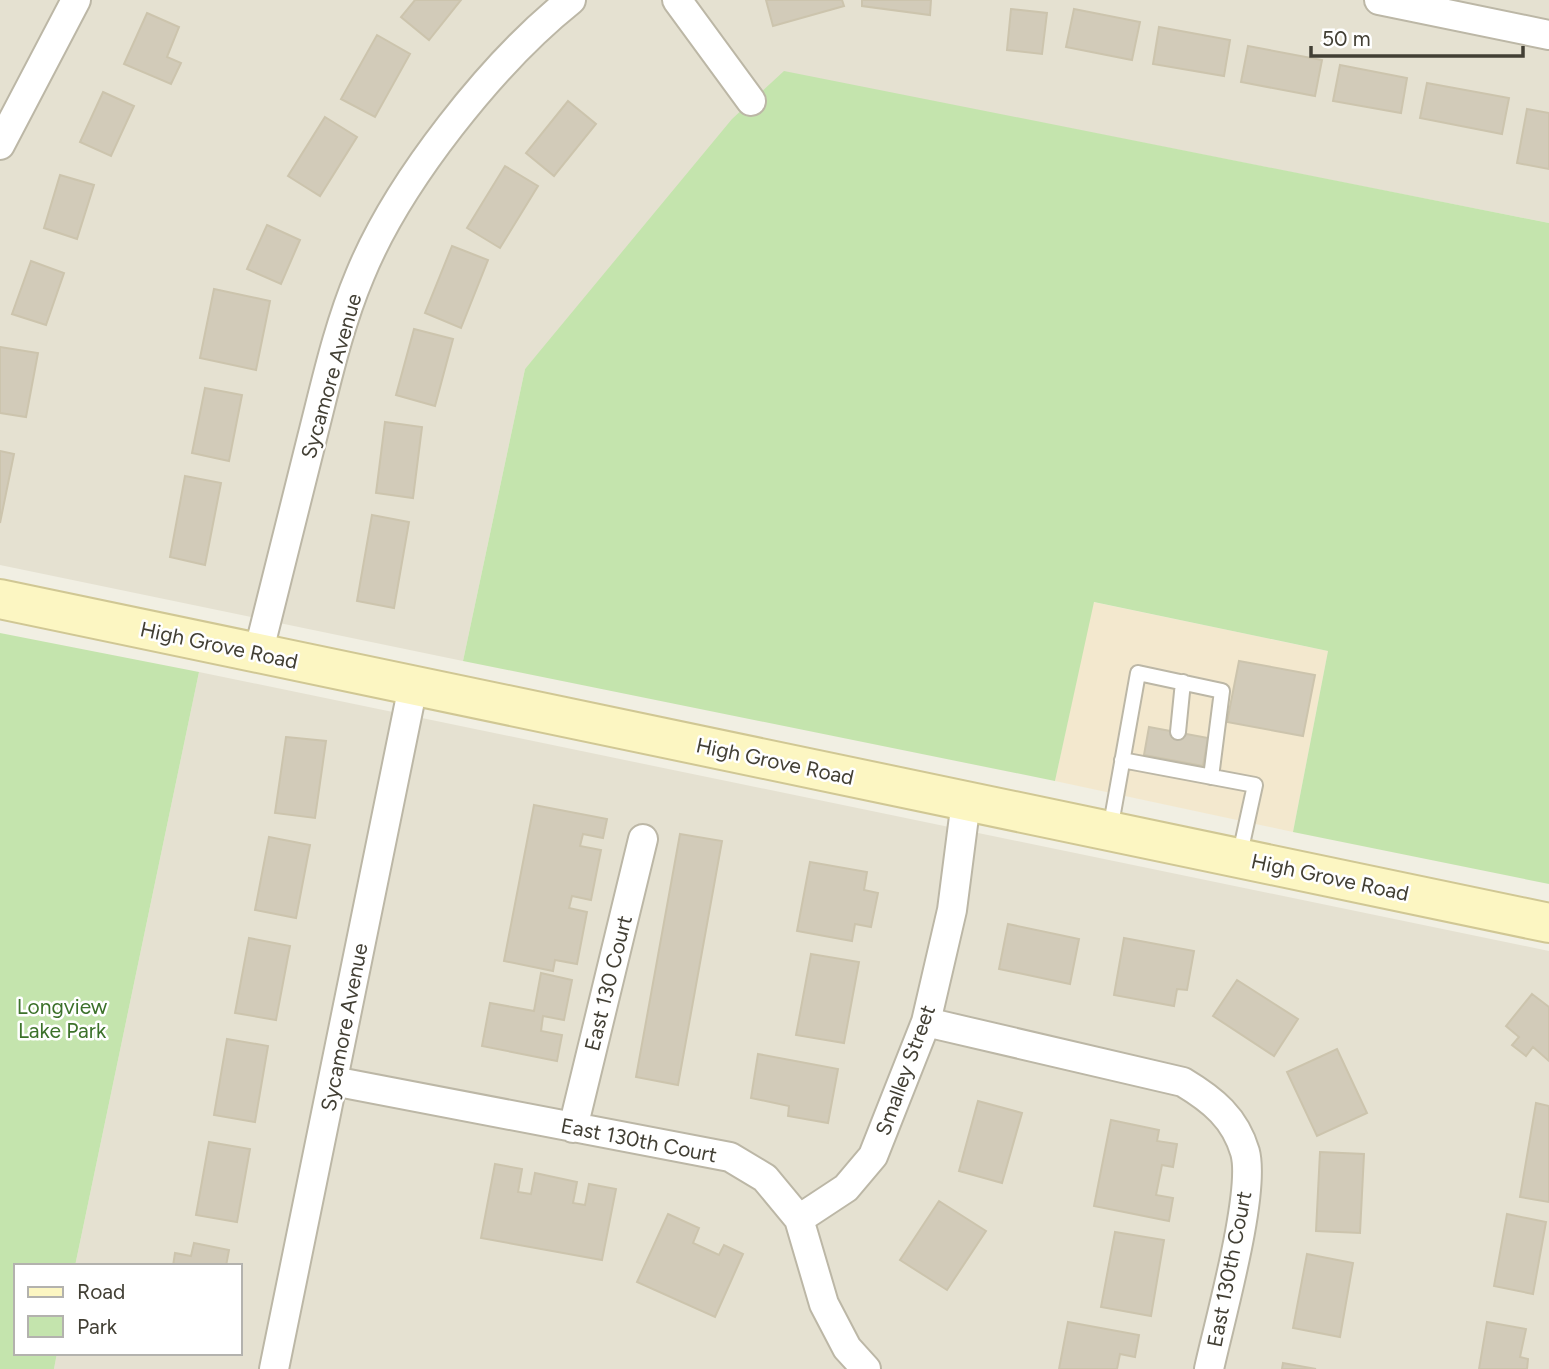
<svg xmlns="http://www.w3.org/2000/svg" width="1549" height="1369" font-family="Figtree,sans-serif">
  <rect width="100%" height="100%" fill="#f1efe3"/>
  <path fill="#e5e1d1" d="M0,0h1549v223l-765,-151 -259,297 -62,292 -463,-96z
    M199,672l1350,279v418h-1495l3,-16h183v-87h-165z"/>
  <path fill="#f3e8ce" d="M1093,602l235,49 -35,181 -238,-51z"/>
  <path fill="#c4e4ad" d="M784,71l765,152v661l-256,-52 35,-181 -234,-49 -39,179 -592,-120 62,-292 207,-250z
    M0,633l199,39 -124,594h-59v87h41l-3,16h-54z"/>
  <path fill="#d2cbb9" stroke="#ccc4ad" stroke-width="2" d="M415,0h46l-32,40 -28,-23z
    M766,0h76l2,6 -71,20z
    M862,0h69l-1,15 -68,-9z
    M1011,9l36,4 -5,41 -35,-4z
    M1074,9l66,13 -8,38 -66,-13z
    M147,13l32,14 -12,30 14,6 -10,21 -47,-20z
    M1159,27l71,13 -6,36 -71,-12z
    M377,35l33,19 -35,63 -34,-18z
    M1248,46l74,14 -7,36 -74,-14z
    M1340,65l67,13 -6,35 -68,-12z
    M1427,83l82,15 -7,36 -82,-16z
    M103,92l31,14 -23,50 -31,-14z
    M568,101l28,23 -42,52 -28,-23z
    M1527,109l22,4v56l-32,-6z
    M325,117l32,20 -37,59 -32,-20z
    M505,166l33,20 -38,62 -33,-20z
    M60,175l34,10 -17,54 -33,-11z
    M267,225l33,15 -19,44 -34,-15z
    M452,246l36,14 -27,68 -36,-15z
    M31,261l33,12 -18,52 -34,-11z
    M214,289l56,12 -14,69 -56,-12z
    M414,329l39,10 -18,67 -39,-11z
    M0,347l38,6 -12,64 -26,-4z
    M205,388l37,7 -13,66 -37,-8z
    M385,422l37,5 -9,71 -37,-5z
    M0,451l14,3 -14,69z
    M185,476l36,7 -16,82 -35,-8z
    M372,515l37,7 -15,86 -37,-7z
    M1239,661l76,14 -12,61 -76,-14z
    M1149,727l59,11 -5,28 -59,-11z
    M286,737l40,4 -11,77 -40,-5z
    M534,805l73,14 -4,19 -20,-4 -3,12 21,4 -10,50 -19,-4 -3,12 18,4 -10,52 -22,-4 -2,11 -49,-10z
    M680,834l42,7 -44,244 -42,-8z
    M269,837l41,8 -14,73 -41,-8z
    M810,862l57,10 -3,18 14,3 -7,34 -16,-3 -3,17 -55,-10z
    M1008,924l71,15 -9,45 -71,-15z
    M249,938l41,8 -14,74 -41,-7z
    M1124,938l70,13 -7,39 -10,-1 -3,17 -60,-11z
    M811,954l48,8 -15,81 -48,-8z
    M541,973l31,7 -8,40 -21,-4 -2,15 21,4 -5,26 -75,-15 8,-43 44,8z
    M1237,980l61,39 -24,37 -61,-40z
    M1532,994l17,13v54l-16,-14 -7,9 -14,-11 7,-8 -13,-11z
    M227,1039l41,7 -13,76 -41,-7z
    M1337,1049l30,64 -50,23 -30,-64z
    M758,1054l80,15 -10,54 -40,-7 1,-10 -38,-8z
    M978,1101l44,12 -20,70 -43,-12z
    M1536,1103l13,3v96l-29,-5z
    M1111,1120l48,10 -2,11 20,3 -4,23 -11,-2 -6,30 17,3 -4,23 -75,-15z
    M209,1142l41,7 -13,73 -41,-7z
    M1320,1152l44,2 -4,79 -44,-2z
    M495,1164l27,5 -4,23 13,2 4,-21 42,9 -4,21 12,2 4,-21 27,5 -14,71 -121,-22z
    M939,1201l47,30 -39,59 -47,-30z
    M668,1214l31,14 -6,15 26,12 5,-10 19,9 -28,63 -78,-35z
    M1507,1214l39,8 -13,72 -39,-8z
    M1115,1232l49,8 -13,76 -50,-9z
    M194,1243l35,7 -3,16h-53l2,-13 16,3z
    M1307,1254l46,9 -13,74 -47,-9z
    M1068,1322l71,13 -4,22 -15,-3 -3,15h-58z
    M1487,1322l39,7 -6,28 8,2 -1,10h-48z
    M1283,1363l33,6h-34z"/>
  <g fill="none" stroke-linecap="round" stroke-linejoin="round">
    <g stroke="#bcb7a6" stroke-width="18">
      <path id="service" d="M1178,732l5,-50
        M1122,760l133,25 -16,73
        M1110,830l28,-157 84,18 -11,86"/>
    </g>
    <g stroke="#bcb7a6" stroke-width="32">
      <path id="minor" d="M677,0l74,101
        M1379,0l170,35
        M0,145l76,-145
        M258,654c18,-72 36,-144 54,-216 14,-55 26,-111 48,-163 38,-93 132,-212 211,-275
        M926,1022l257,60c30,18 52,36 62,70 11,40 -26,171 -36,217
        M333,1081l397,76 35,21 34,41 25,85 23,44 19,21
        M573,1128l70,-289
        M799,1219l47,-31 27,-32 53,-134 26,-112 14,-109
        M274,1369l139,-683"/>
    </g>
    <g stroke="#d0c794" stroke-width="42">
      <path id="secondary" d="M0,599l1549,324"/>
    </g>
    <use href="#service" stroke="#fff" stroke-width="14"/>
    <use href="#minor" stroke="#fff" stroke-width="28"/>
    <use href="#secondary" stroke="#fcf6c2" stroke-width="38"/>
  </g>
  <g text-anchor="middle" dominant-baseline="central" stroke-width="5" stroke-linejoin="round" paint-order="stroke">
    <g font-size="21" fill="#423f34" stroke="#fff">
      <text transform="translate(331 376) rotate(-74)">Sycamore Avenue</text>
      <text transform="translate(219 645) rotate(12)">High Grove Road</text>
      <text transform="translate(775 761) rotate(12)">High Grove Road</text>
      <text transform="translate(1330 877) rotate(12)">High Grove Road</text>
      <text transform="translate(608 983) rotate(-76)">East 130 Court</text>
      <text transform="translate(344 1027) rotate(-79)">Sycamore Avenue</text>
      <text transform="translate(905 1070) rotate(-70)">Smalley Street</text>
      <text transform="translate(639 1140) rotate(11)">East 130th Court</text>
      <text transform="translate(1229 1269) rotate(-79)">East 130th Court</text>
    </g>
    <g font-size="21" fill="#3c712a" stroke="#fff">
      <text x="62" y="1006">Longview<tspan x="62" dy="24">Lake Park</tspan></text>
    </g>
  </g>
  <rect x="14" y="1264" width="228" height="91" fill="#ffffff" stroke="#b3b2ae" stroke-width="2"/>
  <rect x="28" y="1287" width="35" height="10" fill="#fcf6c2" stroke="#b3b2ae" stroke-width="2"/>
  <text x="77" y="1299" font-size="21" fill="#423f34">Road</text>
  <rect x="28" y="1316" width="35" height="21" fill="#c4e4ad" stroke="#b3b2ae" stroke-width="2"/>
  <text x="77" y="1334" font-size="21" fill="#423f34">Park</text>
  <path d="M1311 46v10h212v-10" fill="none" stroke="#423f34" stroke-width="3.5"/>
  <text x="1322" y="46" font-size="21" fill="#423f34" stroke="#ffffff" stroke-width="5" paint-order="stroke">50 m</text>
</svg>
